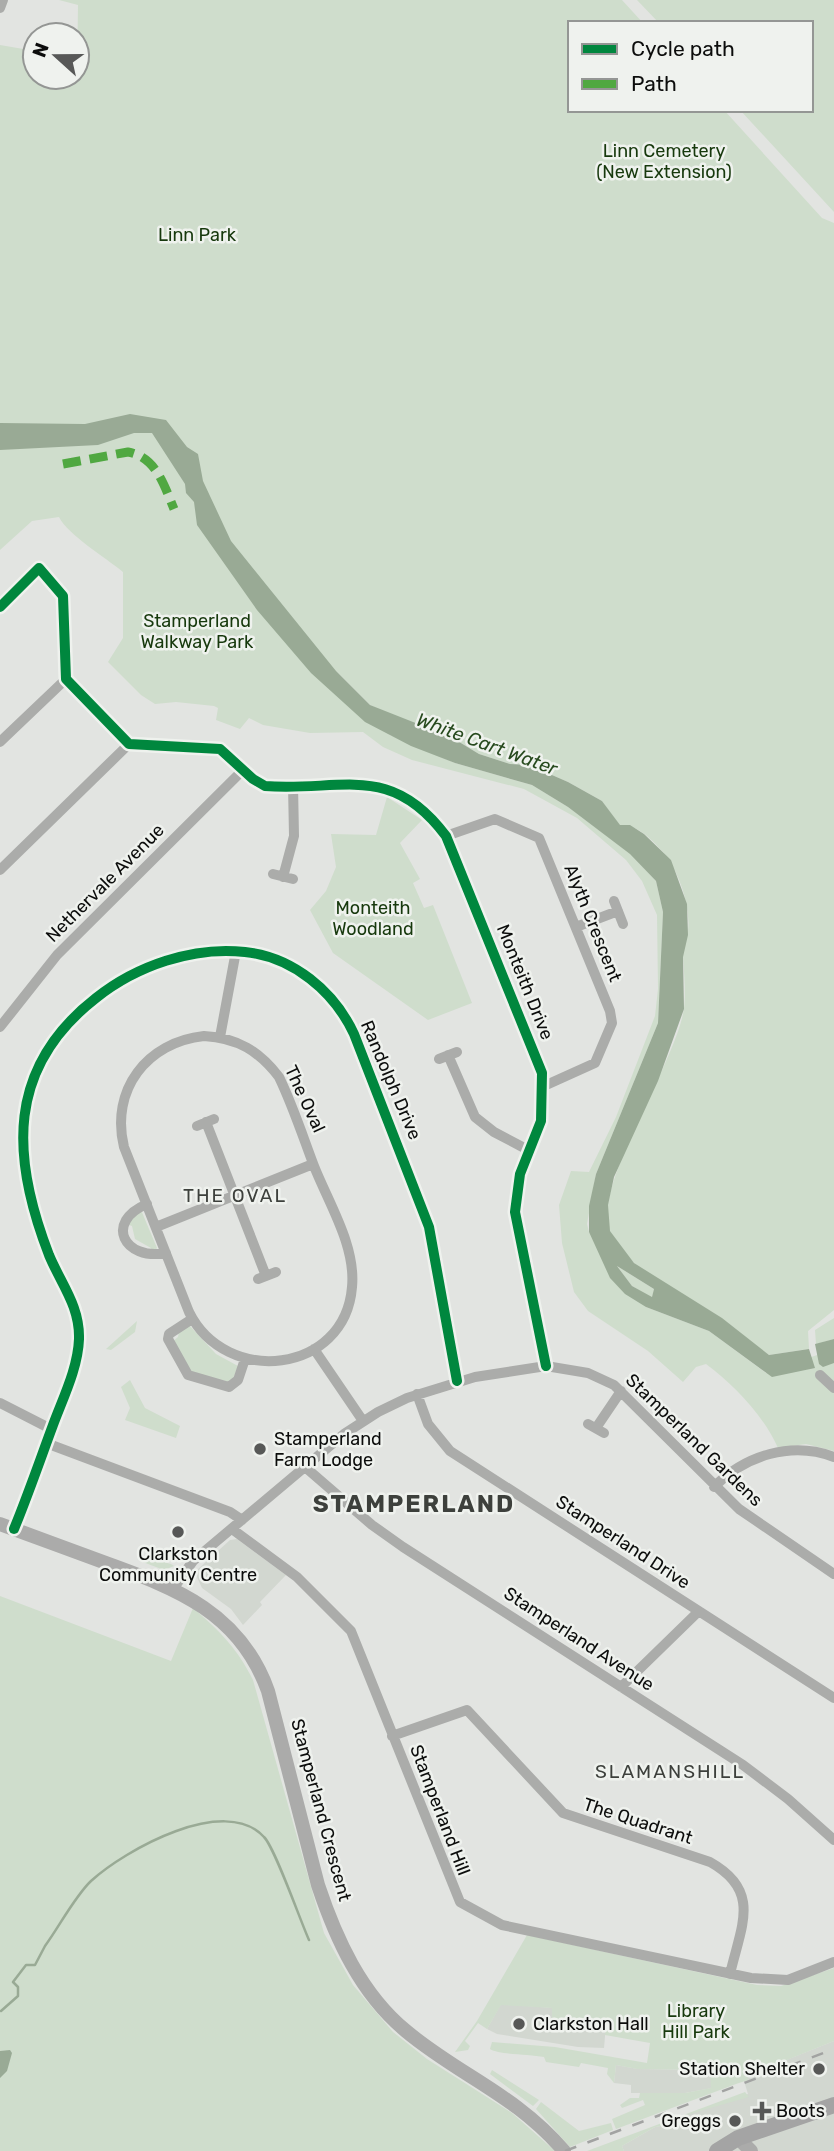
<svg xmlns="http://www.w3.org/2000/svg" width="834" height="2151" font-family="Rubik,sans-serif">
  <rect width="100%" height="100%" fill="#e2e4e1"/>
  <path fill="#d2d7d0" d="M237,1539l49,36 -26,27 2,3 -19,20 -12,-16 -29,-21 -6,-13 1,-5 33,-30z
    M501,2004l52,4 -1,12 54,5 -2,23 -26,-1 -81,-13 -10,-5z
    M834,2041v110h-210l-2,-5 33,-19 31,-5 -1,-7 63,-21 -4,-13 3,-1 -1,-4z
    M616,2065l22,4 72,1 2,18 -27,5h-54v-8l-17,-2z"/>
  <path fill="#cfddcc" d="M59,0h563l21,23h-73v87h154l98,108 12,5v1087l-26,21 1,18 -40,6c-18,-12 -33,-27 -51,-39 -35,-24 -89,-43 -108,-84 -20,-43 67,-170 74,-224 2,-15 0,-37 -1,-52 -1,-7 3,-13 4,-20 6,-25 -8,-65 -24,-84 -11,-12 -26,-29 -43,-26l-18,-25 -34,-19 -39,-17 -19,-1 -31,-10 -28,-17 -67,-25 -14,-7 -34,-34 54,64 65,28 77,22 36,22 63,47 25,27 7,31 -5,111 -62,151 -9,50 2,8 57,75 63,24 57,42 68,-24v102l-28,-7 -28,4c-14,-32 -44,-63 -72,-84l-10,3 -13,15 -35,-31 -60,-40 -14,-19 -12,-49 -3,-38 12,-34 18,1 27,-55 39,-101 3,-27 -1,-74 -15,-34 -16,-21 -49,-42 -53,-29 -112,-29 -29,-13 -20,-15 -53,1 -47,-8 -14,-7 -9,11 -24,-9 2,-12 -4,-2 -38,-4 -21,2 -14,-9 -33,-33 15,-24v-66c-18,-15 -55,-37 -64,-55l-27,4 -32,29v-505l35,6v26h42l1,-72z
    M637,0h197v212l-94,-102h71v-87h-152z
    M387,797l35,23 -22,23 20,36 -7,4 11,25 9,-3 39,98 -44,17 -95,-67 -23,-43 16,-19 10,-24 -5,-33 45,1z
    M141,1210l16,38 -4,5 -2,-5 -16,-9 -3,-13 -6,-2z
    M617,1266l37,23 -2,9 -20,-12z
    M834,1318v21l-18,5 -1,-14z
    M137,1321l-2,11 -24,18 -5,-1z
    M189,1325l27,29 22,12 -6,16 -40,-7 -21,-32 7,-6 1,-5z
    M130,1380l15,28 35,18 -4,12 -51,-18 5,-12 -9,-21z
    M142,1556l29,8 3,2 -10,4 -24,-9z
    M0,1596l171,65 22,-53c26,22 45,41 60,72l71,253 29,52 40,47 34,27 85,54 43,38h-555z
    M527,1935l230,50 24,1 53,-18v73l-87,35 1,4 -12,4 -120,45 -4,-10 33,-14 -2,-5 -21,8 -2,-3 10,-7h9l1,-5h45l26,-5 -1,-18 -73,-1 -21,-4 -2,18 -7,-9 1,-6 -27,-5 -2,4 -33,-5 -2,-5c-15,-3 -45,-2 -54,-8l2,-7 63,5 92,16 3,-20 -45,-8v-10l-53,-5v-12l-51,-3 -14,24 -9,-6 -13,18 5,5 -2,4 -13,2 22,-31z
    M492,2070l47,30 -6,6 -43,-32z
    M745,2092l4,5 -63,18 1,7 -32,5 -33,19 2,5h-37z
    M541,2102l38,29 32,-8 2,7 -43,17 -34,-38z"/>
  <path fill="#99aa95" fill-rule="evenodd" d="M130,414l36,6 21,27 11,7 5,27 28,60 105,130 34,34 81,32 28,17 31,10 19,1 39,17 34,19 18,24h10l14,9 27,26 16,44 1,31 -5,22 1,52 -26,72 -44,96 -6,28 2,26 24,32 88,55 47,37 40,-6 6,19 -43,9 -63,-46 -63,-24 -21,-13 -15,-16 -21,-46v-26l7,-32 62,-151 5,-111 -7,-31 -26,-27 -62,-47 -36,-22 -77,-22 -44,-17 -46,-24 -54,-49 -54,-63 -60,-85 -3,-23 -8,-9 -1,-9 -33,-51h-18l-36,12 -98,5v-27l85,1zM617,1266l37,23 -2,8 -20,-11z
    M834,1339v24l-11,4 -4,-3 -4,-20z
    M10,2050l2,3 -5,18 -7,7v-27z"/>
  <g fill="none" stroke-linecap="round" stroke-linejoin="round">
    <path stroke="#99aa95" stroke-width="2.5" d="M1,2011l17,-15v-9l-5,-5 13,-17h9l10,-19c14,-19 30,-50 46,-65 34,-31 134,-87 173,-44 11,11 36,83 45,103"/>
    <path stroke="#abacaa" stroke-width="10" d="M0,8l3,-8
      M0,607l39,-39 24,28 3,83 63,65 91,5 33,30 12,7c76,6 125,-25 181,50l96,237 -1,48 -21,53 -5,38 31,154
      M0,742l66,-63
      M446,836l49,-17 44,19 71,173 2,12 -17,40 -51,23
      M0,870l129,-126
      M273,874l20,5
      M283,877l11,-41 -1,-51
      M614,901l9,23
      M576,927l42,-16
      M0,1027l57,-72 186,-185
      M204,1036c34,2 55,15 75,41 14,29 24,60 35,89 15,38 42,80 38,121 -7,87 -126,100 -163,25l-65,-165c-14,-57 23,-105 80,-111z
      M220,1037l16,-86
      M448,1055l27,62 19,15 36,19
      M439,1059l18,-7
      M206,1122l60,154
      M197,1126l17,-7
      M147,1204c-43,18 -23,57 19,49
      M156,1227l157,-63
      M258,1279l18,-7
      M192,1319l-23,15 -1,5 20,36 41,12 9,-7 7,-21
      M314,1349l49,72
      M820,1375l14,13
      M417,1394l11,30 22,27 384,247
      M0,1403l51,26
      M588,1424l16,9
      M596,1428l25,-37
      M46,1443l184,69 12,8
      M305,1467l67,58 31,22 340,218 45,34 46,41
      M714,1487c31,-32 78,-46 120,-30
      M14,1529c14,-34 26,-69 39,-104 10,-27 25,-57 26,-86 1,-33 -18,-55 -30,-84 -38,-98 -43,-187 47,-257 40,-32 97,-52 149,-46 48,5 89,39 109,82l75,193 28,154
      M232,1529l65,48 54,54 109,271 42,23 249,53 37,2 46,-18
      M173,1589l20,-28 151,-127 34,-22 29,-14 68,-21 71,-11 42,7 26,12 125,124 95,65
      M621,1687l78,-76
      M392,1736l75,-26 96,103 147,49c52,29 31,64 20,112"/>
    <path stroke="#ababaa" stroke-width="14" d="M0,1524c35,13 71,26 106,39 72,26 134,50 162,128l50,194c18,54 43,109 88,146 54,45 109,63 158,120
      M738,2138l13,13"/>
    <path stroke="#a4a4a4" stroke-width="16" d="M717,2151l21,-13 96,-33"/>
    <path stroke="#a2a3a2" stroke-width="2.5" stroke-dasharray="12 12" stroke-linecap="butt" d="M565,2151l269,-102"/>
    <path stroke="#50a841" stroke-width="9" stroke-dasharray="18 9" stroke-linecap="butt" d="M63,464l65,-12c28,5 36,33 46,57"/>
    <g stroke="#eff2ee" stroke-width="15">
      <path id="cycleway" d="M0,607l39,-39 24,28 3,83 63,65 91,5 33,30 12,7c76,6 125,-25 181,50l96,237 -1,48 -21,53 -5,38 31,154
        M14,1529c14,-34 26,-69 39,-104 10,-27 25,-57 26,-86 1,-33 -18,-55 -30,-84 -38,-98 -43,-187 47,-257 40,-32 97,-52 149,-46 48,5 89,39 109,82l75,193 28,154"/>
    </g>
    <use href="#cycleway" stroke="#00873e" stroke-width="10"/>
  </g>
  <g fill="#575857" stroke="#eff2ee" stroke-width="2.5">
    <circle cx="260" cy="1449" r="7"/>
    <circle cx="178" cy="1532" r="7"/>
    <circle cx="519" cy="2024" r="7"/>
    <circle cx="819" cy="2069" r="7"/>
    <path d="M758.5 2100.5h7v7h7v7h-7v7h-7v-7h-7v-7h7z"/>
    <circle cx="735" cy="2121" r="7"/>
  </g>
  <g text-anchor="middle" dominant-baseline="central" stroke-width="5" stroke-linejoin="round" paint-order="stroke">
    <g font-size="18" fill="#17390d" stroke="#eff2ee">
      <text x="664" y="151">Linn Cemetery<tspan x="664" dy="21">(New Extension)</tspan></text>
      <text x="197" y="235">Linn Park</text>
      <text x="197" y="621">Stamperland<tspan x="197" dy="21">Walkway Park</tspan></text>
      <text x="373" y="908">Monteith<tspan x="373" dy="21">Woodland</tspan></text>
      <text x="696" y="2011">Library<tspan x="696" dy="21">Hill Park</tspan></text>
    </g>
    <g font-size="18" fill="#0c0d0c" stroke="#eff2ee">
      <text transform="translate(105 883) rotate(-45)">Nethervale Avenue</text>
      <text transform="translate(593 923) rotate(68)">Alyth Crescent</text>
      <text transform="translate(525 982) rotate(68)">Monteith Drive</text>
      <text transform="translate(391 1080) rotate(67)">Randolph Drive</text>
      <text transform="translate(305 1099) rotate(65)">The Oval</text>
      <text transform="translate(694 1440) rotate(44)">Stamperland Gardens</text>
      <text transform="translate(623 1542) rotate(33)">Stamperland Drive</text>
      <text transform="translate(579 1639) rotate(33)">Stamperland Avenue</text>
      <text transform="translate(321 1810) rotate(75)">Stamperland Crescent</text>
      <text transform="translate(440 1810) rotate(69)">Stamperland Hill</text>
      <text transform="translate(638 1821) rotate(18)">The Quadrant</text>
    </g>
    <g font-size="18" fill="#0c0d0c" stroke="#eff2ee" text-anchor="start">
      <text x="274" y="1439">Stamperland<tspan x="274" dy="21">Farm Lodge</tspan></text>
      <text x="178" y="1554" text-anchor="middle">Clarkston<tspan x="178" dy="21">Community Centre</tspan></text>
      <text x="533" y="2024">Clarkston Hall</text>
      <text x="805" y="2069" text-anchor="end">Station Shelter</text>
      <text x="776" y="2111">Boots</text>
      <text x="721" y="2121" text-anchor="end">Greggs</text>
    </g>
    <g font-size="19" font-style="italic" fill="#274a1e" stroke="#eff2ee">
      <text transform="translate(487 744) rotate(20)">White Cart Water</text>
    </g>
    <g font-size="19" letter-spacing="2" fill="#3d403c" stroke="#eff2ee">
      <text x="235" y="1195">THE OVAL</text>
      <text x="670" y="1771">SLAMANSHILL</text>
    </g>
    <g font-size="24" font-weight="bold" letter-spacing="2" fill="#3d403c" stroke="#eff2ee">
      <text x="414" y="1504">STAMPERLAND</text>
    </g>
  </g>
  <rect x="568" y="21" width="245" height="91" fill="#eff2ee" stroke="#949694" stroke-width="2"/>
  <rect x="582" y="44" width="35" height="10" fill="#00873e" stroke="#949694" stroke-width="2"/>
  <text x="631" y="56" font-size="21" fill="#0c0d0c">Cycle path</text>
  <rect x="582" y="79" width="35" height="10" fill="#50a841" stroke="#949694" stroke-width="2"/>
  <text x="631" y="91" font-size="21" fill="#0c0d0c">Path</text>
  <g transform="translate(56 56) rotate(291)"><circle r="33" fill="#eff2ee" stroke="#949694" stroke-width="2"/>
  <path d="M0-5L12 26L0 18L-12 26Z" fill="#575857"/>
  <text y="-10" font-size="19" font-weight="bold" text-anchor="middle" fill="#0c0d0c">N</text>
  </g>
</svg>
